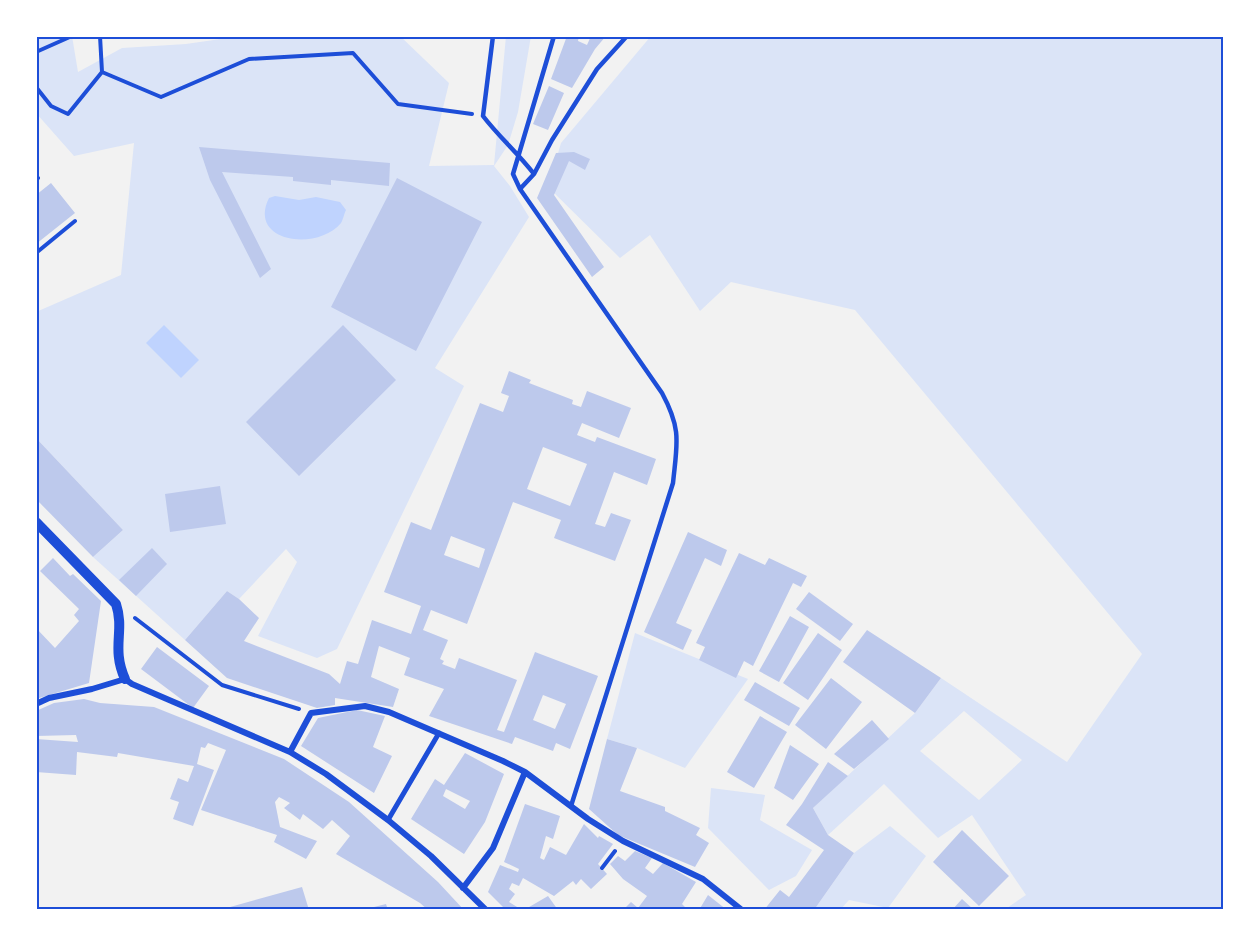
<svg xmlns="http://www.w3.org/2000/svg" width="1260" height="946" font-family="'Fira Sans Condensed',sans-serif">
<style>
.green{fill:#dbe4f7;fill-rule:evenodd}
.water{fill:#bfd3fe}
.building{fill:#bdc9ec;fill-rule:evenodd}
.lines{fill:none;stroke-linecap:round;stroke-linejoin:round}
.path{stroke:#1d4ed8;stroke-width:4}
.service{stroke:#1d4ed8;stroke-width:4.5}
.pedestrian{stroke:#1d4ed8;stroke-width:5}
.minor{stroke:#1d4ed8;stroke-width:6}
.tertiary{stroke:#1d4ed8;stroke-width:10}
.neatline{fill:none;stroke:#1d4ed8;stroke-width:2}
</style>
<rect width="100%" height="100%" fill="#f2f2f2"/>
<path class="green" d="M36 36H72L78 72 122 48 186 44 242 36H400L449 83 429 166 494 165 506 36H531L518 112 508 145 494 166 510 186 529 217 435 368 464 386 337 649 317 658 258 636 297 562 286 549 239 599 227 591 185 640 93 557 123 530 36 438V312L121 275 134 143 74 156 36 113Z
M651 36H1224V910H1004L1026 895 972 815 938 838 884 784 828 835 813 808 915 713 941 678 1067 762 1142 654 855 310 731 282 700 311 650 235 620 258 548 187 561 143ZM964 711 1022 760 979 800 920 751Z
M635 633 748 679 685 768 637 748 607 739Z
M711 788 765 795 760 820 812 850 796 876 769 890 708 828Z
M890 826 926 856 888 908 849 900 840 910H814L854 853Z"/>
<path class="water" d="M275 196 299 200 316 197 340 202 346 210C344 214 343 220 341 223 317 252 247 242 269 198Z
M164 325 199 360 181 378 146 343Z"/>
<path class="building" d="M567 36H579L578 41 587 45 591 36H606L595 49 572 88 551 79Z
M549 86 564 93 548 130 533 124Z
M199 147 390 163 389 186 331 180V185L293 181V177L222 172 271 269 260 278 210 180Z
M574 152 590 159 585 170 569 161 554 195 604 267 592 277 537 198 556 153Z
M397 178 482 222 416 351 331 307Z
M51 183 75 213 36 244V195Z
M343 325 396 380 299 476 246 422Z
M509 371 531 380 529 383 573 400 572 404 581 407 587 391 631 408 619 438 582 423 577 435 595 442 597 437 656 459 647 485 614 472 595 524 605 527 611 513 631 520 615 561 554 538 561 520 513 502 467 624 431 610 423 630 448 640 440 659 444 661 442 664 455 669 459 658 517 680 497 730 504 732 535 652 598 676 570 749 556 743 553 751 515 737 512 744 429 716 444 689 404 675 410 658 379 646 371 677 399 689 393 707 335 698V705L317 708 227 678 185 640 227 591 239 599 259 618 244 641 329 674 340 684 347 661 358 664 372 620 411 634 421 606 384 592 411 522 431 530 480 403 503 412 509 396 501 393ZM543 447 587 464 570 506 527 489ZM451 536 485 549 479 568 444 555ZM543 695 566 704 555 729 533 720Z
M36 438 123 530 93 557 36 499Z
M220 486 226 524 170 532 165 494Z
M688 532 727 550 721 566 705 558 676 623 692 630 683 650 644 632Z
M152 548 167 564 136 596 119 580Z
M739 553 765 565 769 558 807 576 801 587 793 583 753 666 744 661 736 678 699 660 705 647 696 643Z
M53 558 70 576 73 574 101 601 89 683 36 699V628L55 648 79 621 74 615 79 609 40 571Z
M809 592 853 624 840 641 796 609Z
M790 616 809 627 779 682 759 671Z
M867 630 941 678 915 713 843 662Z
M818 633 842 650 808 700 783 683Z
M157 647 209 686 193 708 141 669Z
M831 678 862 702 826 749 795 725Z
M755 682 800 708 789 726 744 700Z
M84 699 100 703 154 707 284 759 349 802 438 882 464 910H428L420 903 336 854 350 836 332 820 323 829 303 814 300 820 284 808 290 803 279 797 275 802 280 827 317 841 306 859 274 842 277 835 201 810 226 750 208 743 205 748 201 747 197 764 214 770 193 826 173 819 179 802 170 799 178 778 188 782 194 766 118 753 117 757 77 752 76 775 36 772V739L78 742 76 735 36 736V711L54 703Z
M357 710 385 716 373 747 392 756 374 793 301 746 318 718Z
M760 716 787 732 754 788 727 772Z
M872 720 889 739 854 769 834 754Z
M607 739 637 748 620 791 665 807V811L700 828 696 835 709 843 695 867 618 835 589 809Z
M790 745 819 764 793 800 774 788Z
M465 753 504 774 485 822 464 854 411 819 435 779 444 785ZM446 789 470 801 465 809 443 796Z
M828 762 848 776 813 808 828 835 854 853 814 910H764L780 890 789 897 824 850 786 825 802 804Z
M525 804 560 816 553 839 546 836 540 858 544 860 550 847 566 855 584 824 598 838 599 836 613 844 598 864 607 874 591 889 581 879 576 885 573 881 554 896 523 878 519 886 512 883 509 889 515 894 509 902 522 910H506L488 892 500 865 518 872 519 869 504 862Z
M962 830 1009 876 979 906 933 862Z
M635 851 652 858 645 868 653 874 663 863 696 882 682 904 688 910H623L631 902 638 908 647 896 623 879 610 864 618 856 625 861Z
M302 887 309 910H223V909Z
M708 895 727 910H699Z
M548 896 558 910H524Z
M962 899 974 910H952Z
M386 904 388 910H366V909Z"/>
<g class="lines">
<path class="path" d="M36 52 72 36
M102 72 161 97 249 59 353 53 398 104 472 114
M36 87 51 106 68 114 102 72 100 36
M36 180 38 178
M36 253 75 221
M135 618 222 685 299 709
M602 868 615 851"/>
<path class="service" d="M493 36 483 116C499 137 518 153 534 174
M554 36 513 174 520 189 662 393C682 430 677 443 673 483L571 806
M520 189 534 174 552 140 597 69 627 36"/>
<path class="pedestrian" d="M388 820 439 733"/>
<path class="minor" d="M36 704 49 698 92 689 125 679 132 684 290 752 326 774 388 820 431 856 486 910
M290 752 311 713 365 706 389 712 503 761 525 772 588 819 623 841 703 879 742 910
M463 888 493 848 525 772"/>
<path class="tertiary" d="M36 522 116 604C125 631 111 648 125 679"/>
</g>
<rect width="1260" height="946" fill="none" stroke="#ffffff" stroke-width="75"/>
<rect x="38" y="38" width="1184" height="870" class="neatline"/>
</svg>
